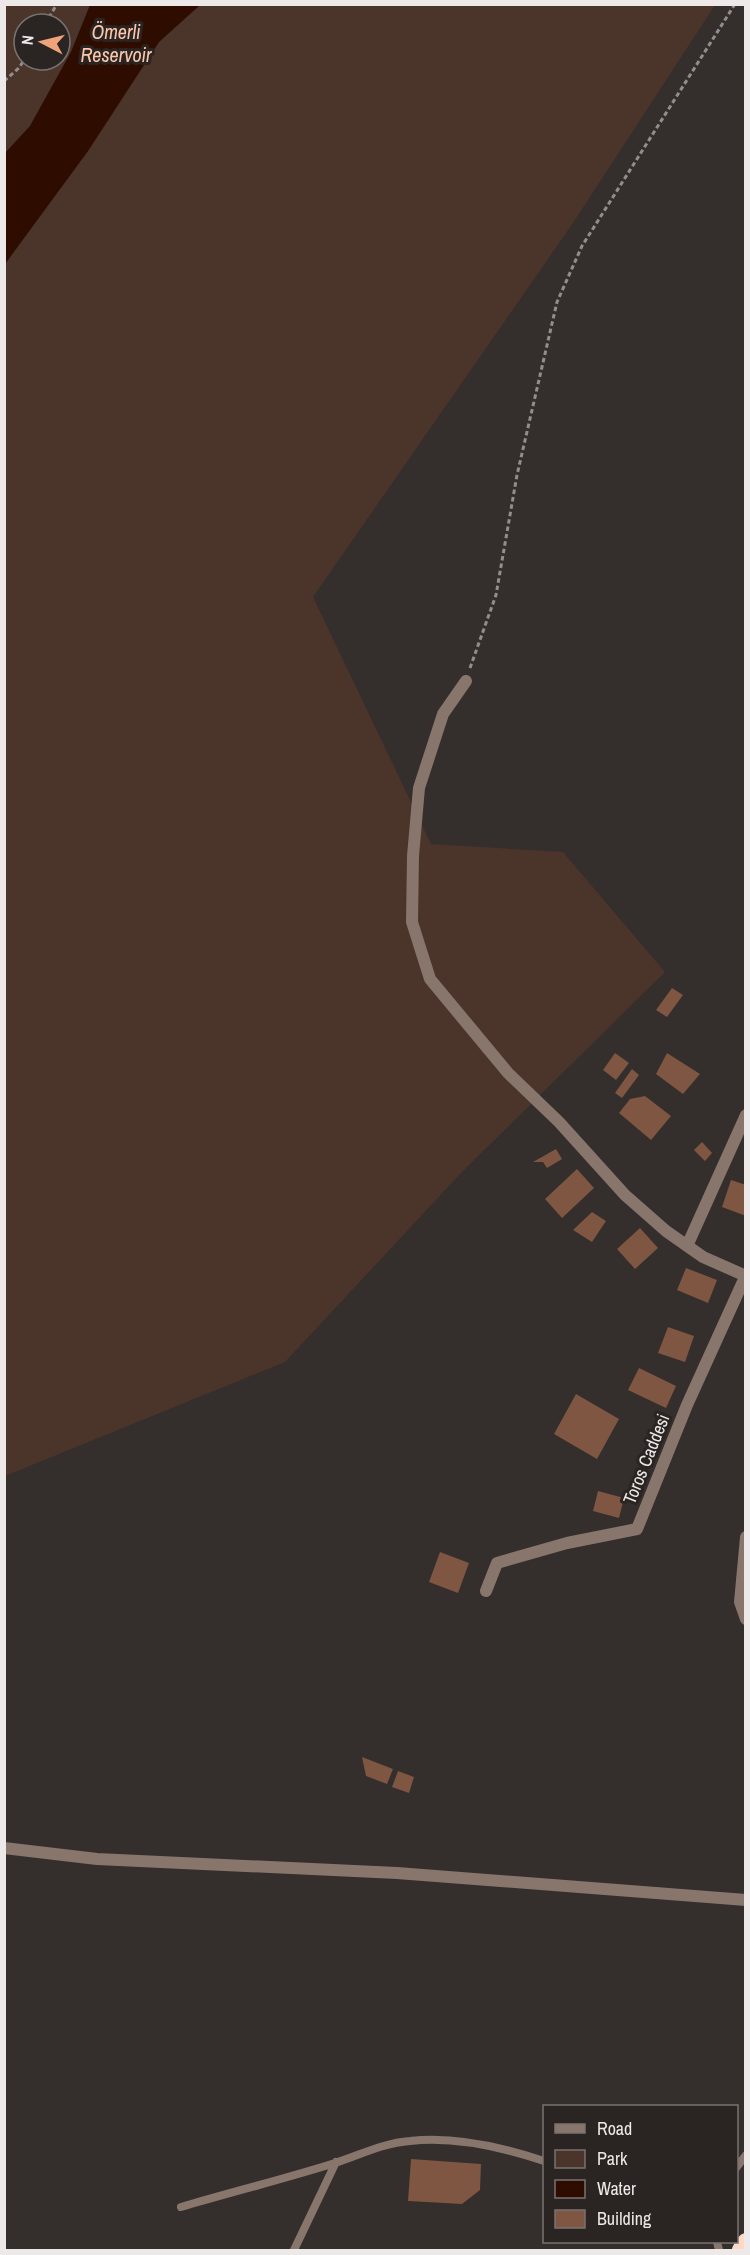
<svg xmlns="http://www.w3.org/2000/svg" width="750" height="2255" font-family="'Archivo Narrow',sans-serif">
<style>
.green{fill:#4b352a;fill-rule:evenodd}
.water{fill:#2e0d00}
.building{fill:#7e5642}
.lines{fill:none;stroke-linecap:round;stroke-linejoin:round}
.path{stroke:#938e8d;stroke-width:3;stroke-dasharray:4.5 3;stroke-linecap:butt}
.lane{stroke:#88756c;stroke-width:8}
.street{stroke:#88756c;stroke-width:12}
.highway{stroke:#fdd8c5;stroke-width:18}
.labels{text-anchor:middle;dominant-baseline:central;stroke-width:6;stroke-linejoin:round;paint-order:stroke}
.street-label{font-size:18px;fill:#ede9e8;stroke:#2a2522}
.water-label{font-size:20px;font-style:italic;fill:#fec7ac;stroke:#2a2522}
</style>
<rect width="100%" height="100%" fill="#342e2c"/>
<path class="green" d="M5 5H90L71 52 30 126 5 153ZM24 24H60V60H24Z
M200 5H715L573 223 313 597 431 844 563 852 665 972 461 1173 285 1362 5 1476V264L88 151 159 42Z"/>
<path class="water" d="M90 5H200L159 42 88 151 5 264V153L30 126 71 52Z"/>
<path class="building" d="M672 988 683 995 667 1017 656 1010Z
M615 1053 629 1063 616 1080 603 1070Z
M667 1053 700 1074 683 1094 656 1074Z
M632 1069 639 1075 622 1098 615 1093Z
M645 1096 671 1116 651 1140 619 1113 630 1099Z
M702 1142 712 1153 705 1161 694 1150Z
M556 1149 562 1159 547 1168 543 1162H533Z
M577 1169 594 1188 562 1218 545 1199Z
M731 1180 746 1185V1216L722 1207Z
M592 1212 606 1221 592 1242 573 1230Z
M640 1228 658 1248 635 1269 617 1249Z
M686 1268 717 1280 708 1303 677 1290Z
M668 1327 694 1336 685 1362 658 1353Z
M639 1368 676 1386 666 1408 628 1390Z
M576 1394 619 1419 597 1459 554 1434Z
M598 1491 624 1498 619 1518 593 1511Z
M440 1552 469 1563 458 1593 429 1582Z
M362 1757 393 1769 387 1784 366 1776Z
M398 1771 414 1777 409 1793 392 1787Z
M411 2159 481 2164 480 2190 462 2204 408 2201Z"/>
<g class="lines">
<path class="path" d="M45 24 57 4
M4 81 19 68 24 60
M470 668 496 595 517 475 557 302 582 246 735 4"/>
<path class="lane" d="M736 2168 746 2155
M181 2207C232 2192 284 2179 335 2163 360 2155 383 2143 410 2141 455 2136 502 2147 544 2161
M717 2242 719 2250
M294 2250 336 2162"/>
<path class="street" d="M466 681 443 714 419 788 413 856 412 922 430 979 508 1073 559 1122 625 1195 666 1231 703 1257 746 1276
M687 1246 746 1115
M746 1537 740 1602 746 1619
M486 1591 497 1563 567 1543 637 1529 687 1405 746 1275
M4 1848 97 1859 397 1873 746 1900"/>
<path class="highway" d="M741 2250 746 2242"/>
</g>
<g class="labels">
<g class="street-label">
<text transform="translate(646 1459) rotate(-68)">Toros Caddesi</text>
</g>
<g class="water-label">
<text x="116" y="31">Ömerli<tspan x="116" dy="23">Reservoir</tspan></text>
</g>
</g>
<rect width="750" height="2255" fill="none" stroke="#ede9e8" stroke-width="12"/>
<rect x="543" y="2105" width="195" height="138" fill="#2a2522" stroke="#787371" stroke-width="1.5"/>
<rect x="555" y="2124" width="30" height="9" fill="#88756c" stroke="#787371" stroke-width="1.5"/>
<text x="597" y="2135" font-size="18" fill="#ede9e8">Road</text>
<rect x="555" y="2150" width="30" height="18" fill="#4b352a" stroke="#787371" stroke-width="1.5"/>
<text x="597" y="2165" font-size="18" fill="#ede9e8">Park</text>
<rect x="555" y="2180" width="30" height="18" fill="#2e0d00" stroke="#787371" stroke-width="1.5"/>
<text x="597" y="2195" font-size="18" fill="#ede9e8">Water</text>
<rect x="555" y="2210" width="30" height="18" fill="#7e5642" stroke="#787371" stroke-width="1.5"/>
<text x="597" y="2225" font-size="18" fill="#ede9e8">Building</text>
<g transform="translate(42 42) rotate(277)"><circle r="28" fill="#2a2522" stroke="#787371" stroke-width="1.5"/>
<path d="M0-4.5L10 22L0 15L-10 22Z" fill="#f0a27a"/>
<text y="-9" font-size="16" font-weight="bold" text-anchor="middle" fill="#ede9e8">N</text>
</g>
</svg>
